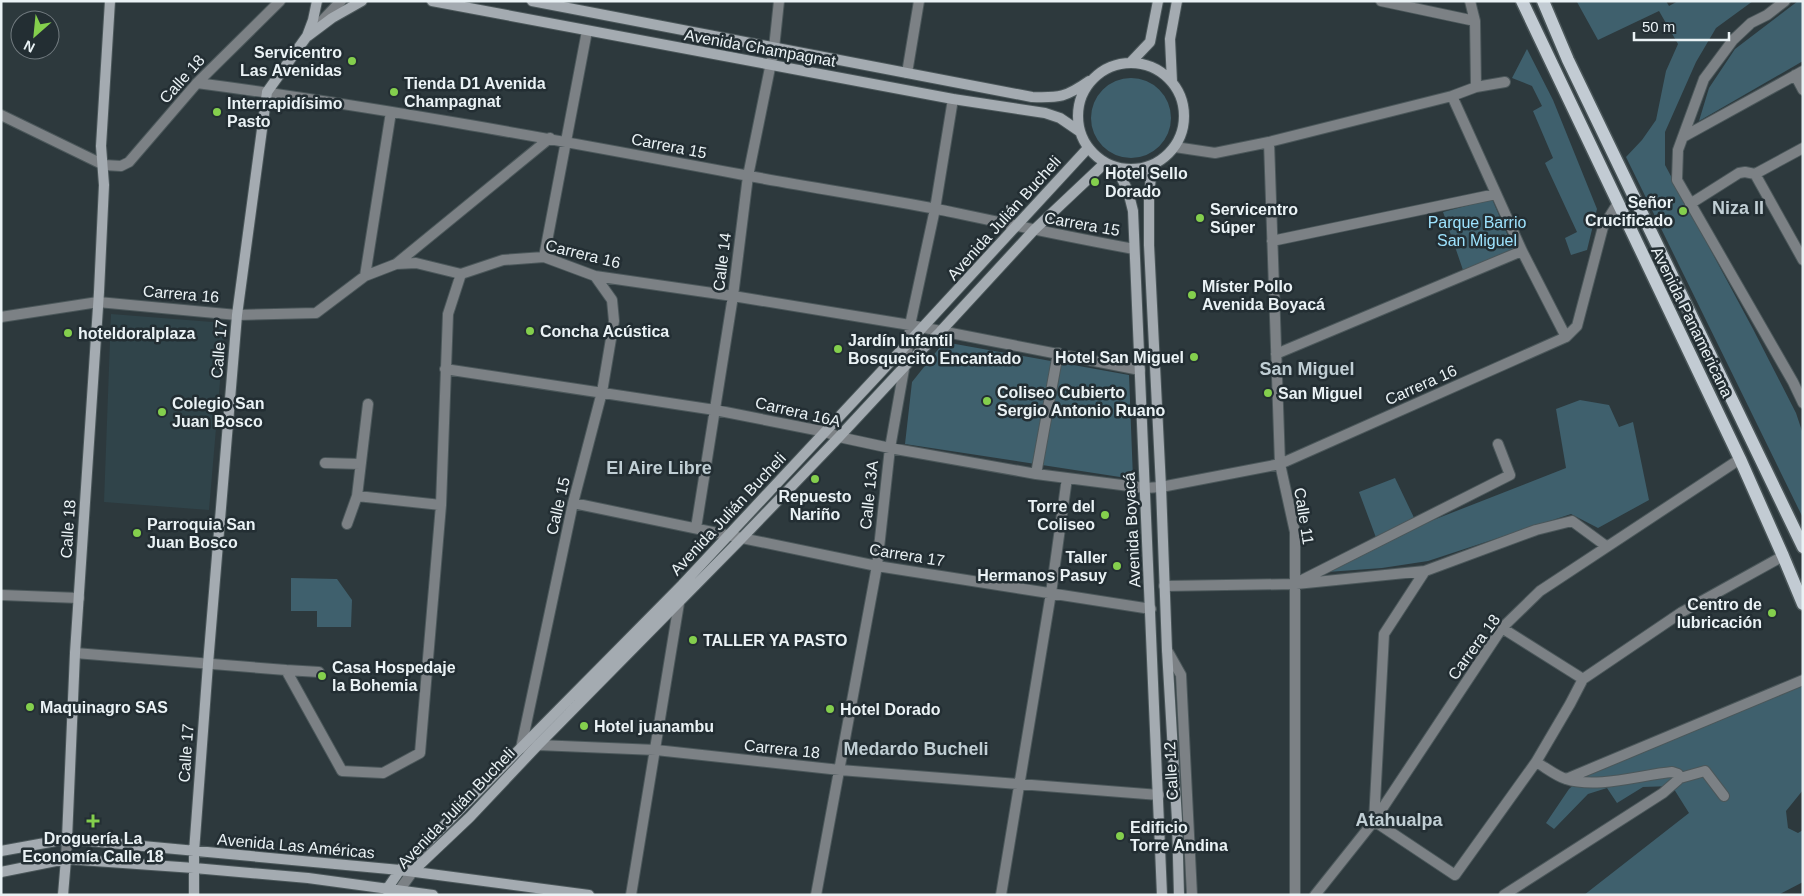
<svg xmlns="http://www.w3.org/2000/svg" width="1804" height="896" font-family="Helvetica,sans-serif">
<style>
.built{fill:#30444a}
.green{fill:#3f606d}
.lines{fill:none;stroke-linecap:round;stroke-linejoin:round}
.street-casing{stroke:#4b575a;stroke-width:12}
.secondary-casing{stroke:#4b575a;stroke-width:12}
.primary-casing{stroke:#4b575a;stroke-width:15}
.street{stroke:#7c8185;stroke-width:10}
.secondary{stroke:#a4abb1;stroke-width:10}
.primary{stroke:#c2cbd3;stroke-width:12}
.poi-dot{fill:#84cf4d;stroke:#232e33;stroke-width:2}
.labels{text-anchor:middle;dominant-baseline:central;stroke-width:5;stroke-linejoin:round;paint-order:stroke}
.street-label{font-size:16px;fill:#eaf2f5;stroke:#232e33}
.poi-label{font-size:16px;font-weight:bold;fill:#eaf2f5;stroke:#232e33;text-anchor:start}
.park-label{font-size:16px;fill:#9de2fd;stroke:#232e33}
.neighbourhood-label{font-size:18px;font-weight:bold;fill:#c0ced4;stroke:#232e33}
</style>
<rect width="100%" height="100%" fill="#2d393d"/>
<path class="built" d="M111 314 225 323 209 510 104 502Z"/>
<path class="green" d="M1579 1H1666L1669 6 1678 1H1753L1716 28 1696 62 1665 132V165L1753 329 1796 413 1803 434V518L1626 157 1642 140 1656 120 1666 71 1678 44 1659 11 1598 40 1577 2Z
M1798 1H1803V61L1699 121 1709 88 1735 49Z
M1527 49 1553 100 1597 209 1587 250 1571 255 1565 238 1577 232 1545 163 1553 158 1533 111 1542 106 1532 86 1512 78Z
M1091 118a40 40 0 1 1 80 0a40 40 0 1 1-80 0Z
M1492 199 1514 250 1463 270 1443 212Z
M944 342 1129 375 1133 479 905 444 912 382Z
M1580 400 1609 405 1619 427 1633 422 1649 500 1598 528 1571 514 1428 561 1382 568 1327 572 1378 543 1359 492 1395 478 1418 526 1566 468 1556 409Z
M291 578 337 579 352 600 351 627H317V611H291Z
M1803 683V790L1786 811 1788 828 1798 833 1803 830V882L1778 895H1584L1689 813 1672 786 1643 787 1617 803 1607 788 1588 794 1554 829 1546 823 1569 789 1587 773Z"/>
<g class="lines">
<defs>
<path id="street" d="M1381 1 1475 21
M1470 1 1475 21 1476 87
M1785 1 1767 15 1751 23 1733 40 1704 79 1678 150 1677 180 1793 382 1803 403
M320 23 341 1
M907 73 919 1
M1795 75 1803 90
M197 83C380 107 562 141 744 175 808 187 873 197 937 209 1003 223 1068 237 1134 249
M1452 96 1522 251 1566 337
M1 115 104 165 121 166 129 162 197 83 280 1
M1683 137 1803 71
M1269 142 1280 464 1295 532V895
M1175 147 1215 153 1269 142 1452 96 1476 87 1505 82
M1755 174 1803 260
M1755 174 1803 148
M1690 204 1739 173 1745 172 1755 174
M1272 241 1496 194
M544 257 587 31
M396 264 550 138
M365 276 391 112
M595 276 612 300 614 321 602 392 573 503 521 748 538 745 656 750 840 770 1159 795
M1 317 98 302 237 315 316 313 365 276 396 264 416 263 461 274 503 260 544 257 595 276 733 296 910 325 1140 370
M1276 354 1522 251
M445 369 715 410 826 432 839 437 890 448 1036 474 1145 488 1161 487 1280 464 1566 337 1577 326 1603 227 1618 203
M325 463 360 464
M1036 474 1058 353
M357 496 441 505
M573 503 877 566 1151 609
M347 524 357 496 368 404
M696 528 733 296 748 176 774 48 779 1
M1425 571 1384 634 1374 821 1455 875 1536 762 1570 704 1583 679 1682 612 1783 556
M1302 580 1510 475 1498 444
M1164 586 1296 584 1425 571 1536 530 1572 521 1606 546
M1 595 79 598
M1502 628 1583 679
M1167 650 1181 675 1192 895
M75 653 286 670 342 771 383 773 420 753 441 505 448 314 461 274
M286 670 319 672
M1680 778 1705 771 1724 796
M1566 779 1803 680
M66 859 67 839
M396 895 413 871
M631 895 680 597
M816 895 877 566 890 448 909 341 910 325 935 209 953 99
M1001 895 1051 593 1067 478
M1315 895 1374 821 1502 628 1540 591 1740 459
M1504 895 1663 793 1680 778 1678 774 1672 772C1640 775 1597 789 1566 779 1556 776 1545 767 1536 762"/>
<path id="secondary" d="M432 1 953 99 1045 113 1060 118 1079 131
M532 1 1032 97C1060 98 1066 97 1089 81
M308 36 332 18 362 1
M1131 62 1150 42 1158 1
M1078 116a53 53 0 1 1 106 0a53 53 0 1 1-106 0Z
M1172 82 1170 39 1177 1
M1152 165 1149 197V245L1161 487 1167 650 1177 820 1179 895
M1116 167 1128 191 1133 211 1162 895
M67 839 75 653 99 292 104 185 101 146 110 1
M1 851 67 839 400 870 589 895
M413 871 470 817 538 745 741 539 839 437 905 366 940 332 1034 230 1105 163
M1 872 66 859 194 868 308 878 433 895
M63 895 66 859
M194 895V852L208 664 237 315 267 92 307 36 313 20 317 1
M389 895 387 889 400 870 682 585 922 328 1088 148"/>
<path id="primary" d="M1522 1 1740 459 1783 556 1803 604
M1543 1 1568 60 1803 547"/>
</defs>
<use href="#street" class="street-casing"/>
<use href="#secondary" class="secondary-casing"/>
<use href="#primary" class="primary-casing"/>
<use href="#street" class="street"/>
<use href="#secondary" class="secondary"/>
<use href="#primary" class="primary"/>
</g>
<g class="poi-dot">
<circle cx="352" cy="61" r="5"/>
<circle cx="394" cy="92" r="5"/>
<circle cx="217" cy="112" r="5"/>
<circle cx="1095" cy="182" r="5"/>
<circle cx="1683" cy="211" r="5"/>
<circle cx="1200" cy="218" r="5"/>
<circle cx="1192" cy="295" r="5"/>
<circle cx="530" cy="331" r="5"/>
<circle cx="68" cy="333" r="5"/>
<circle cx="838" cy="349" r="5"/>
<circle cx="1194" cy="357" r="5"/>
<circle cx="1268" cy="393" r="5"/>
<circle cx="987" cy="401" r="5"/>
<circle cx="162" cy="412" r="5"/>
<circle cx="815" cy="479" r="5"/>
<circle cx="1105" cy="515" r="5"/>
<circle cx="137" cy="533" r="5"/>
<circle cx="1117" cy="566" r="5"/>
<circle cx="1772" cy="613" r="5"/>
<circle cx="693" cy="640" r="5"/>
<circle cx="322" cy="676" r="5"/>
<circle cx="30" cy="707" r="5"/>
<circle cx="830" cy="709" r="5"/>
<circle cx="584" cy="726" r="5"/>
<path d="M90.5 813.5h5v5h5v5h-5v5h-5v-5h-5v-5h5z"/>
<circle cx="1120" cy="836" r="5"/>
</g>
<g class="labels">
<g class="street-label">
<text transform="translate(760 48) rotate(10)">Avenida Champagnat</text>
<text transform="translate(182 79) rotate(-48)">Calle 18</text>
<text transform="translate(669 146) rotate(11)">Carrera 15</text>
<text transform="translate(1004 218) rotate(-48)">Avenida Julián Bucheli</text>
<text transform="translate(1082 224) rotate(10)">Carrera 15</text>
<text transform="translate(583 254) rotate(14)">Carrera 16</text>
<text transform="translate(722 262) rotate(-83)">Calle 14</text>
<text transform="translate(181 294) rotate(5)">Carrera 16</text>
<text transform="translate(1692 322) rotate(64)">Avenida Panamericana</text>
<text transform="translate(219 349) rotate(-85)">Calle 17</text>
<text transform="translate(1421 385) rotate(-24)">Carrera 16</text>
<text transform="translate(798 412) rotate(13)">Carrera 16A</text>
<text transform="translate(869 495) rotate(-84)">Calle 13A</text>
<text transform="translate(558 506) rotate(-77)">Calle 15</text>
<text transform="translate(728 514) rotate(-47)">Avenida Julián Bucheli</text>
<text transform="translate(1304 516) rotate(81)">Calle 11</text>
<text transform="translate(68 529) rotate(-86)">Calle 18</text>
<text transform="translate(1132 530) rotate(-93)">Avenida Boyacá</text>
<text transform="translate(907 555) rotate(9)">Carrera 17</text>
<text transform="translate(1474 647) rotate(-54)">Carrera 18</text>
<text transform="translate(782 749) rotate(6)">Carrera 18</text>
<text transform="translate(186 753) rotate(-86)">Calle 17</text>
<text transform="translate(1171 771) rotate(-93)">Calle 12</text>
<text transform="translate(456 808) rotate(-46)">Avenida Julián Bucheli</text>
<text transform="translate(296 846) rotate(5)">Avenida Las Américas</text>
</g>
<g class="poi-label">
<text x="342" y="52" text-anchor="end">Servicentro<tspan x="342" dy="18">Las Avenidas</tspan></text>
<text x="404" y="83">Tienda D1 Avenida<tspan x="404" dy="18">Champagnat</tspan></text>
<text x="227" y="103">Interrapidísimo<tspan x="227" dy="18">Pasto</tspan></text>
<text x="1105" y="173">Hotel Sello<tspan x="1105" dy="18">Dorado</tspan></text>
<text x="1673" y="202" text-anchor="end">Señor<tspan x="1673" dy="18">Crucificado</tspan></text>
<text x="1210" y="209">Servicentro<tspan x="1210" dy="18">Súper</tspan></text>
<text x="1202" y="286">Míster Pollo<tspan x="1202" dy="18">Avenida Boyacá</tspan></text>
<text x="540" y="331">Concha Acústica</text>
<text x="78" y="333">hoteldoralplaza</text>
<text x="848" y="340">Jardín Infantil<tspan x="848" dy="18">Bosquecito Encantado</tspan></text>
<text x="1184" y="357" text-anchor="end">Hotel San Miguel</text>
<text x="997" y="392">Coliseo Cubierto<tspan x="997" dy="18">Sergio Antonio Ruano</tspan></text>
<text x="1278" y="393">San Miguel</text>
<text x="172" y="403">Colegio San<tspan x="172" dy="18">Juan Bosco</tspan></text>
<text x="815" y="496" text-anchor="middle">Repuesto<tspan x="815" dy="18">Nariño</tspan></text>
<text x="1095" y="506" text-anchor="end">Torre del<tspan x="1095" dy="18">Coliseo</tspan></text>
<text x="147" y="524">Parroquia San<tspan x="147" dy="18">Juan Bosco</tspan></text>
<text x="1107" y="557" text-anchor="end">Taller<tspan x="1107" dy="18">Hermanos Pasuy</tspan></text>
<text x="1762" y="604" text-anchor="end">Centro de<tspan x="1762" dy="18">lubricación</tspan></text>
<text x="703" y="640">TALLER YA PASTO</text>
<text x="332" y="667">Casa Hospedaje<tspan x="332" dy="18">la Bohemia</tspan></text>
<text x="40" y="707">Maquinagro SAS</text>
<text x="840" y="709">Hotel Dorado</text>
<text x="594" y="726">Hotel juanambu</text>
<text x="1130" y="827">Edificio<tspan x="1130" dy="18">Torre Andina</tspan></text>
<text x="93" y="838" text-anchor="middle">Droguería La<tspan x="93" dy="18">Economía Calle 18</tspan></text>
</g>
<g class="park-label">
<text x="1477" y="222">Parque Barrio<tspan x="1477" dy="18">San Miguel</tspan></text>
</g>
<g class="neighbourhood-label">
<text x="1738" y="208">Niza II</text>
<text x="1307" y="369">San Miguel</text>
<text x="659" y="468">El Aire Libre</text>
<text x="916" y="749">Medardo Bucheli</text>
<text x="1399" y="820">Atahualpa</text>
</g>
</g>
<rect width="1804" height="896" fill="none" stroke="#eaf2f5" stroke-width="5"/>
<g transform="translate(35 35) rotate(207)"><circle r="24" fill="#232e33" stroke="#737c81"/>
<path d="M0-4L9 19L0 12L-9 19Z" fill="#84cf4d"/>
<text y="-8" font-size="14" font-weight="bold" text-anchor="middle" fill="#eaf2f5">N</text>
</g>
<path d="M1634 32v8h95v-8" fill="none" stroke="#eaf2f5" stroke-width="2.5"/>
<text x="1642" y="32" font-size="15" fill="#eaf2f5" stroke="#232e33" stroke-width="4" paint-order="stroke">50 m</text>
</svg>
